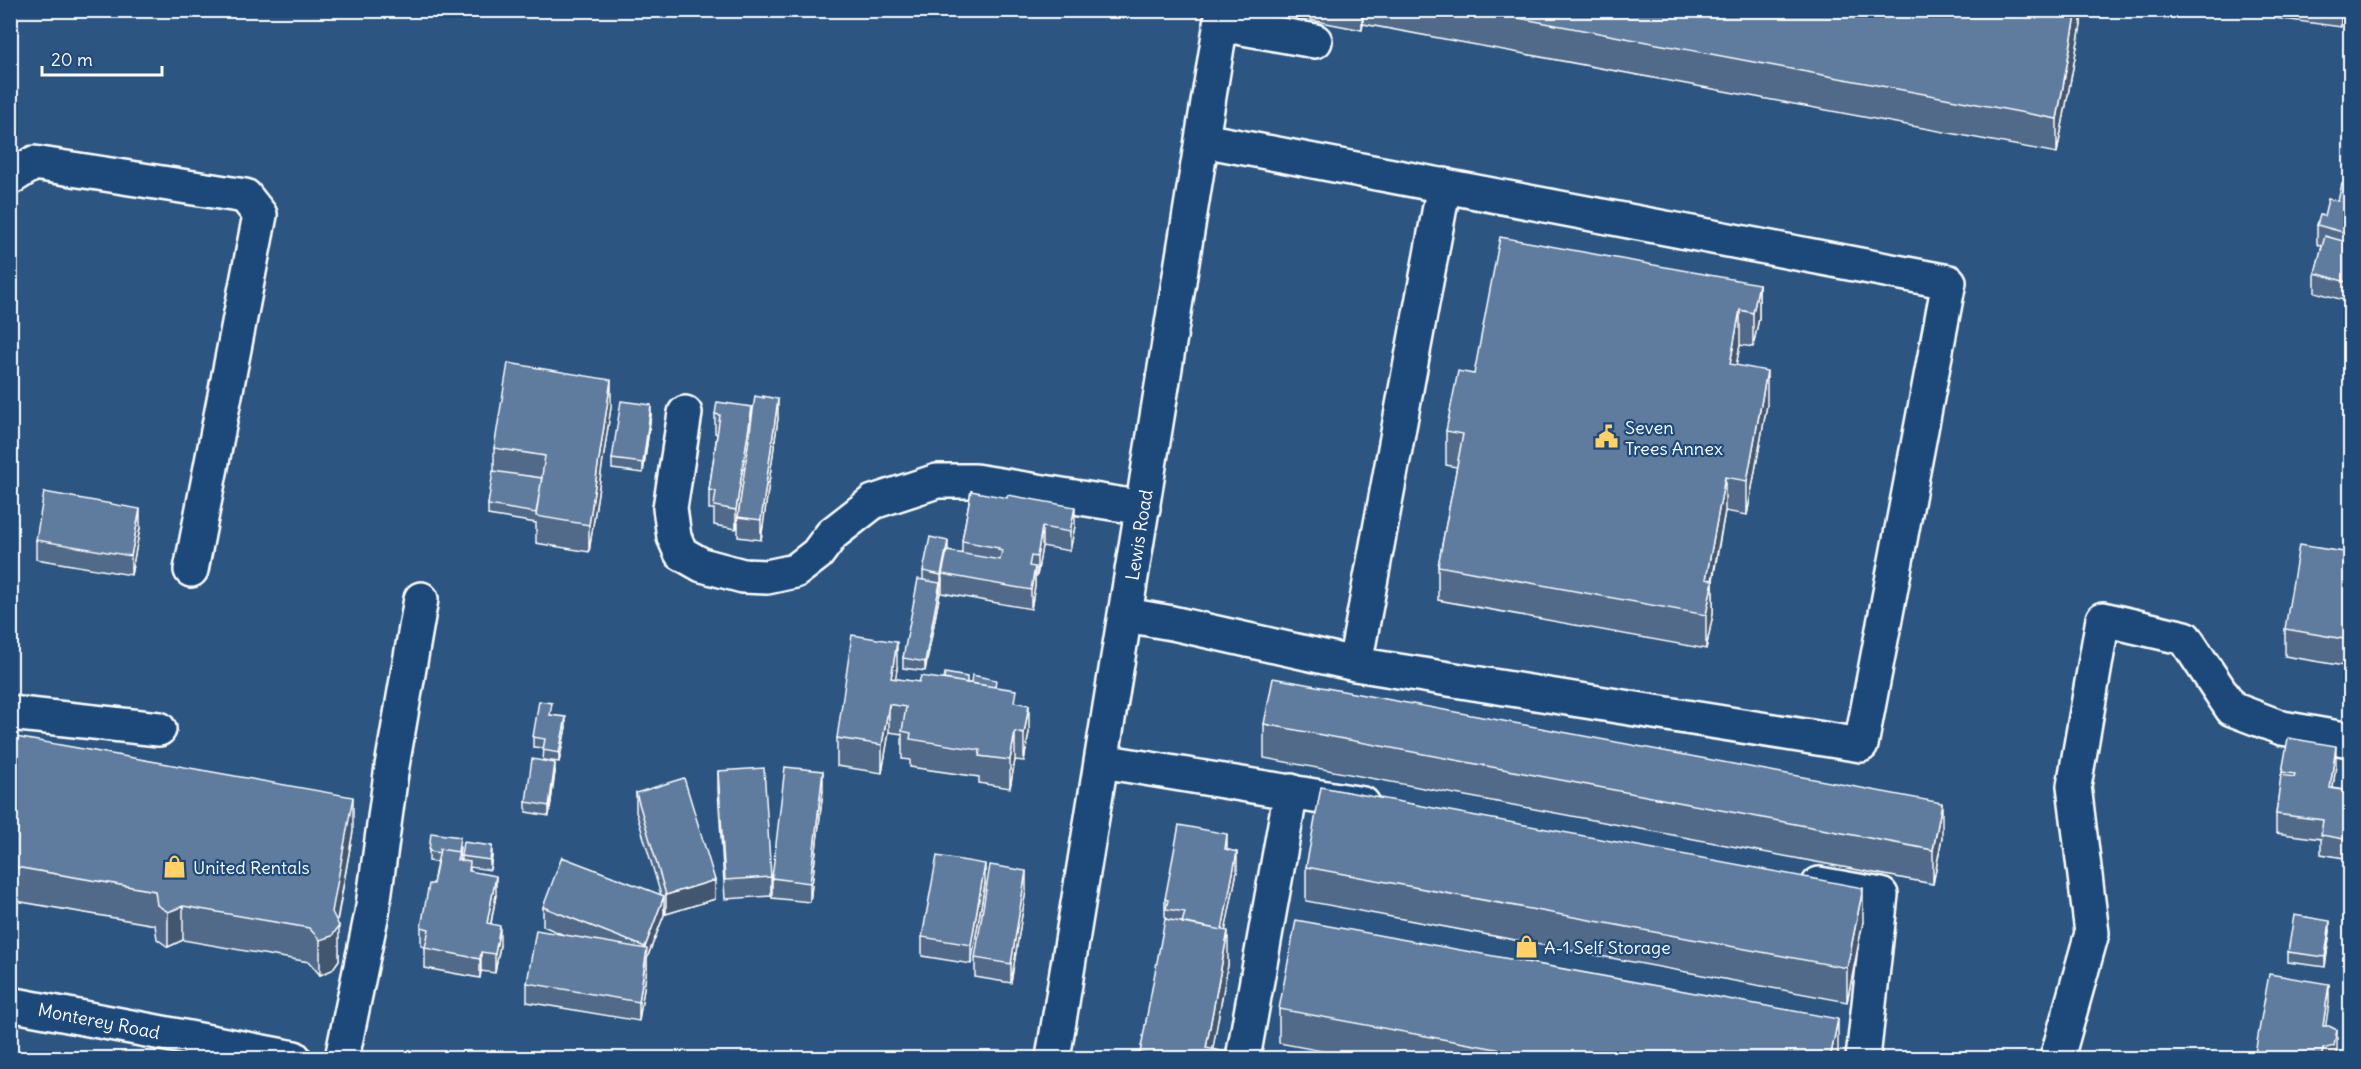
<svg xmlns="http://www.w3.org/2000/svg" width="2361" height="1069" font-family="Delius,sans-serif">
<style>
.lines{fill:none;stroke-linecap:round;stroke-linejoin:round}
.minor-casing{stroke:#fff;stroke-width:38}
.major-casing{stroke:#fff;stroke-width:38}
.minor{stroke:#1f4a7a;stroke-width:33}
.major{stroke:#1f4a7a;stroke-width:33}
.wall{fill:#516b89;stroke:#fff;stroke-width:1.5}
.shaded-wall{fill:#42576f;stroke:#fff;stroke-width:1.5}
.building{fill:#5e7c9f;stroke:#fff;stroke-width:1.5}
.labels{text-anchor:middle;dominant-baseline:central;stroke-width:4.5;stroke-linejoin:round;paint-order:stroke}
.poi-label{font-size:18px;fill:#fff;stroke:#1f4a7a;text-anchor:start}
.street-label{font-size:18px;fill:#fff;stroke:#1f4a7a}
</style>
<rect width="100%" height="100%" fill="#2c5582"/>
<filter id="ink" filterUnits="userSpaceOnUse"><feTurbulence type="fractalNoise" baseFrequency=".0167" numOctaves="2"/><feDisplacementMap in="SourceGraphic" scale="12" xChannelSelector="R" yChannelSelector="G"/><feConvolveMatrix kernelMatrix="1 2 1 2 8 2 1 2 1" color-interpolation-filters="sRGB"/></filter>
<g filter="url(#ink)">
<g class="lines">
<defs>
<path id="minor" d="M1220 24 1315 41
M10 178 34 163 245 196 260 215 191 570
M685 413 670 508 674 537 681 553 702 565 743 576 767 577 795 571 817 554 832 534 873 502 937 481H975L1143 508
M1126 615 1172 623 1355 664 1861 745 1949 282 1203 140
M1355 664 1444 185
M10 713 159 729
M1102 761 1363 804
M1819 884 1881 895 1863 1058
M342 1058 372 913 392 766 421 599
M1053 1058 1223 10
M1243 1058 1291 791
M2057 1058 2092 933 2074 786 2103 619 2185 638 2232 709 2282 728 2350 740"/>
<path id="major" d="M10 1004 294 1058"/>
</defs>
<use href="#minor" class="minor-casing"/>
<use href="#major" class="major-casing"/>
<use href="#minor" class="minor"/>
<use href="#major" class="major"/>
</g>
<path class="wall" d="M1311 10H2081V25L2057 153 1363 24 1362 30 1311 20Z
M2275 10H2344L2341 27 2275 18Z
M2350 186V302L2315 292V273L2322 246 2317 244V225Z
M1759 284V318L1753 347 1740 345 1736 365 1767 405 1747 515 1725 511 1713 580V614L1706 649 1438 600V566L1457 467 1446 465V431L1474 374Z
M611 407 589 552 536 543V523L488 515V505L494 471V448Z
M715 414 752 420 778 418 761 540 738 537V522L736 529 714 525V509H709V490L717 434 715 433Z
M651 415 643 473 612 469V459Z
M971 491 1075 526 1070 551 1042 546 1037 576H1035V586L1031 609 942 593V578L941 585 940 584V593L925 671 903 668V658L923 580V571L948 551 962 554V541Z
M140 528 131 575 36 559V540Z
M2350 553V667L2285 656V629Z
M897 669 895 679 919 682 967 683 996 687 1016 703 1029 732 1024 761 1015 760 1010 788 979 783V777L910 767V760L902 759V734L889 732 882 773 837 766V738Z
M552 715 566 727 559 762 543 760 544 748 533 747V737Z
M1264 724 1942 837 1933 884 1264 758Z
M10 736 353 831 337 922 339 960 332 970 320 975 309 962 183 940 168 947 157 939 155 925 10 900Z
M2336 765 2333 788 2350 791V859L2321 854V839L2276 833V814L2282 772Z
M718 771 771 877V896L725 899 718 790Z
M555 772 549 816 526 812V802Z
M823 790 810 902 772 898V878Z
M636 793 715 899 666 914 664 907V915L647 958V968L639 1021 527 1002V983L564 935 543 926V907L661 895 636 812Z
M460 847 459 860 461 861V856H492L490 870 470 867V871L496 895 491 924 500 945 495 973 481 971 480 978 425 968V947L421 946V927L433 884 437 862 429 861V851Z
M1227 850 1237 871 1225 930 1228 965 1212 1050 1261 1059H1140V1053L1166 920V918H1165V899Z
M1306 867 1863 922 1847 1002 1306 901Z
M985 883 971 964 922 956V937Z
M1026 890 1011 983 975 977V958Z
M2330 931 2325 967 2288 962V952Z
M1279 1009 1838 1053 1837 1059H1364L1279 1043Z"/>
<path class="shaded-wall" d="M1362 10H1363V24L1362 30Z
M2077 10H2081V25L2057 153V119Z
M2341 10H2344L2341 27Z
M1759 284V318L1753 347V313Z
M1740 310V345L1730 398V364Z
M1767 371V405L1747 515V481Z
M611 380V407L589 552V525Z
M778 399V418L761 540V520Z
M651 405V415L643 473V463Z
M752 407V426L736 529V510Z
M1725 477V511L1706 613V579Z
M1075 507V526L1070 551V532Z
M140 509V528L131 575V556Z
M1042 527V546L1037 576V557Z
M948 541V551L942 574 941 585V575Z
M1035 567V586L1031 609V590Z
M1713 580V614L1706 649V615Z
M940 583V593L925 671V662Z
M897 642V669L891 706V678Z
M889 704V732L882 773V745Z
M1029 705V732L1024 761V734Z
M566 717V727L559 762V753Z
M1015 732V760L1010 788V760Z
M2336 746V765L2330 807V788Z
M555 763V772L549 816V806Z
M823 771V790L810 902V883Z
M353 797V831L335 931 339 926V960L332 970 320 975V940Z
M1942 803V837L1933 884V850Z
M1227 834V853L1225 849Z
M492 846V856L490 870V860Z
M1237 852V871L1219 963V944Z
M985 864V883L971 964V945Z
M1026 871V890L1011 983V964Z
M496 876V895L487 943V923Z
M715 880V899L666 914V895Z
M1863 888V922L1847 1002V968Z
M664 896V915L647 958V968L639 1021V1002L645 966V947Z
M183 906V940L168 947V912Z
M2330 921V931L2325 967V957Z
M500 926V945L495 973V954Z
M1228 931V965L1211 1059 1206 1048Z
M481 952V971L480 978V959Z
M2329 984V1003L2323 1045V1026Z
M1838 1019V1053L1837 1059H1830Z
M2337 1030V1049L2335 1059H2321L2323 1049Z"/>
<path class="building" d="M1476 10H2077L2057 119Z
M2342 184 2350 186V234L2317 225 2320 215 2324 216 2328 199 2338 201Z
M2325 236 2350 243V283L2315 273Z
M1500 237 1759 284 1753 313 1740 310 1730 364 1767 371 1747 481 1725 477 1706 579 1713 580 1706 615 1438 566 1463 434 1446 431 1458 371 1474 374Z
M508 363 611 380 589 525 536 516 545 456 494 448Z
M755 396 764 398 763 396 778 399 761 520 738 517Z
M621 401 651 405 643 463 612 459Z
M717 402 752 407 736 510 714 506 716 491 709 490 720 415 715 414Z
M493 471 542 478 536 513 488 505Z
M971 491 1007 498 1008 495 1075 507 1070 532 1042 527 1037 557 1031 556 1029 566 1035 567 1031 590 942 574 947 551 1000 560 1002 551 998 550 999 548 962 541Z
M44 492 140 509 131 556 36 540Z
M930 537 948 541 941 575 923 571Z
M2299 545 2350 553V640L2285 629Z
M918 579 940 583 925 662 903 658Z
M852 635 897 642 891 678 919 682 921 676 1016 690 1014 702 1029 705 1024 734 1015 732 1010 760 979 756 980 750 910 739 911 733 902 731 906 707 889 704 882 745 837 738Z
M945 673 967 677V683L944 679Z
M972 675 996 680 995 687 971 683Z
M1273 678 1942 803 1933 850 1264 724Z
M539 701 552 703 550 715 566 717 559 753 543 750 545 739 533 737Z
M10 736 353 797 332 912 339 926 332 936 320 940 309 928 183 906 168 912 157 905 155 891 10 866Z
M2288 738 2336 746 2330 788 2350 791V840L2321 835 2323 820 2276 814 2281 775 2294 777 2295 774 2282 772Z
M532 759 555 763 549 806 526 802Z
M785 767 823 771 810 883 772 878Z
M764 768 771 877 725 880 718 771Z
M684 778 715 880 666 895 636 793Z
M1321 787 1863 888 1847 968 1306 867Z
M1179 825 1227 834 1225 849 1237 852 1222 930 1182 923 1185 912 1166 909 1168 900 1165 899Z
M431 833 460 837 458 852 440 849 439 853 429 851Z
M463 842 492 846 490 860 461 856Z
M440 849 459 852 457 860 470 862 469 871 496 876 487 923 500 926 495 954 481 952 480 959 425 948 429 929 421 927 429 884H433Z
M937 856 985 864 971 945 922 937Z
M562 857 664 896 645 947 543 907Z
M990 865 1026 871 1011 964 975 958Z
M2294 915 2330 921 2325 957 2288 952Z
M1165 919 1228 931 1206 1048 1261 1059H1158V1057L1140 1053Z
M1296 920 1838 1019 1830 1059H1551L1279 1009Z
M536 930 647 949 639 1002 527 983Z
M2269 974 2329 984 2323 1026H2329L2337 1030 2334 1046 2323 1049 2321 1059H2254Z"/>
</g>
<defs>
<symbol id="civic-bare" viewBox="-9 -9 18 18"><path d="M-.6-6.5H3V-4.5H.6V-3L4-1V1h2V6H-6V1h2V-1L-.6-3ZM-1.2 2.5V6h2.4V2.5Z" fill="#ffd166" stroke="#1f4a7a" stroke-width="2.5" paint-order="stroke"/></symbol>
<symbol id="shop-bare" viewBox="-9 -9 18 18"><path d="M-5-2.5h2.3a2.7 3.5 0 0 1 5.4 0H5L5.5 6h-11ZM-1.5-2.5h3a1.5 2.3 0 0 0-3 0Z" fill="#ffd166" stroke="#1f4a7a" stroke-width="2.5" paint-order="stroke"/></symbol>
</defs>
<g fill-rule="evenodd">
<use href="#civic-bare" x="1590" y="420" width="33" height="33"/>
<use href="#shop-bare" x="158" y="850" width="33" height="33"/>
<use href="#shop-bare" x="1510" y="930" width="33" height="33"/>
</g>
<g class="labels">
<g class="poi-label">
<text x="1625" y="427">Seven<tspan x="1625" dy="21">Trees Annex</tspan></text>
<text x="193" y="867">United Rentals</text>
<text x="1544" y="947">A-1 Self Storage</text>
</g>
<g class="street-label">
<text transform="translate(1139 535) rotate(-81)">Lewis Road</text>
<text transform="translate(99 1021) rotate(11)">Monterey Road</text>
</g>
</g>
<rect width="2361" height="1069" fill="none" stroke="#1f4a7a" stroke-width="36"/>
<rect x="18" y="18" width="2325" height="1033" fill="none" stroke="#fff" stroke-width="2" filter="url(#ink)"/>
<path d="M42 66v9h120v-9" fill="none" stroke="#ffffff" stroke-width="3"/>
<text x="51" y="66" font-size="18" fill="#ffffff" stroke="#1f4a7a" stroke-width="4.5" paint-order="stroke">20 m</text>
</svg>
